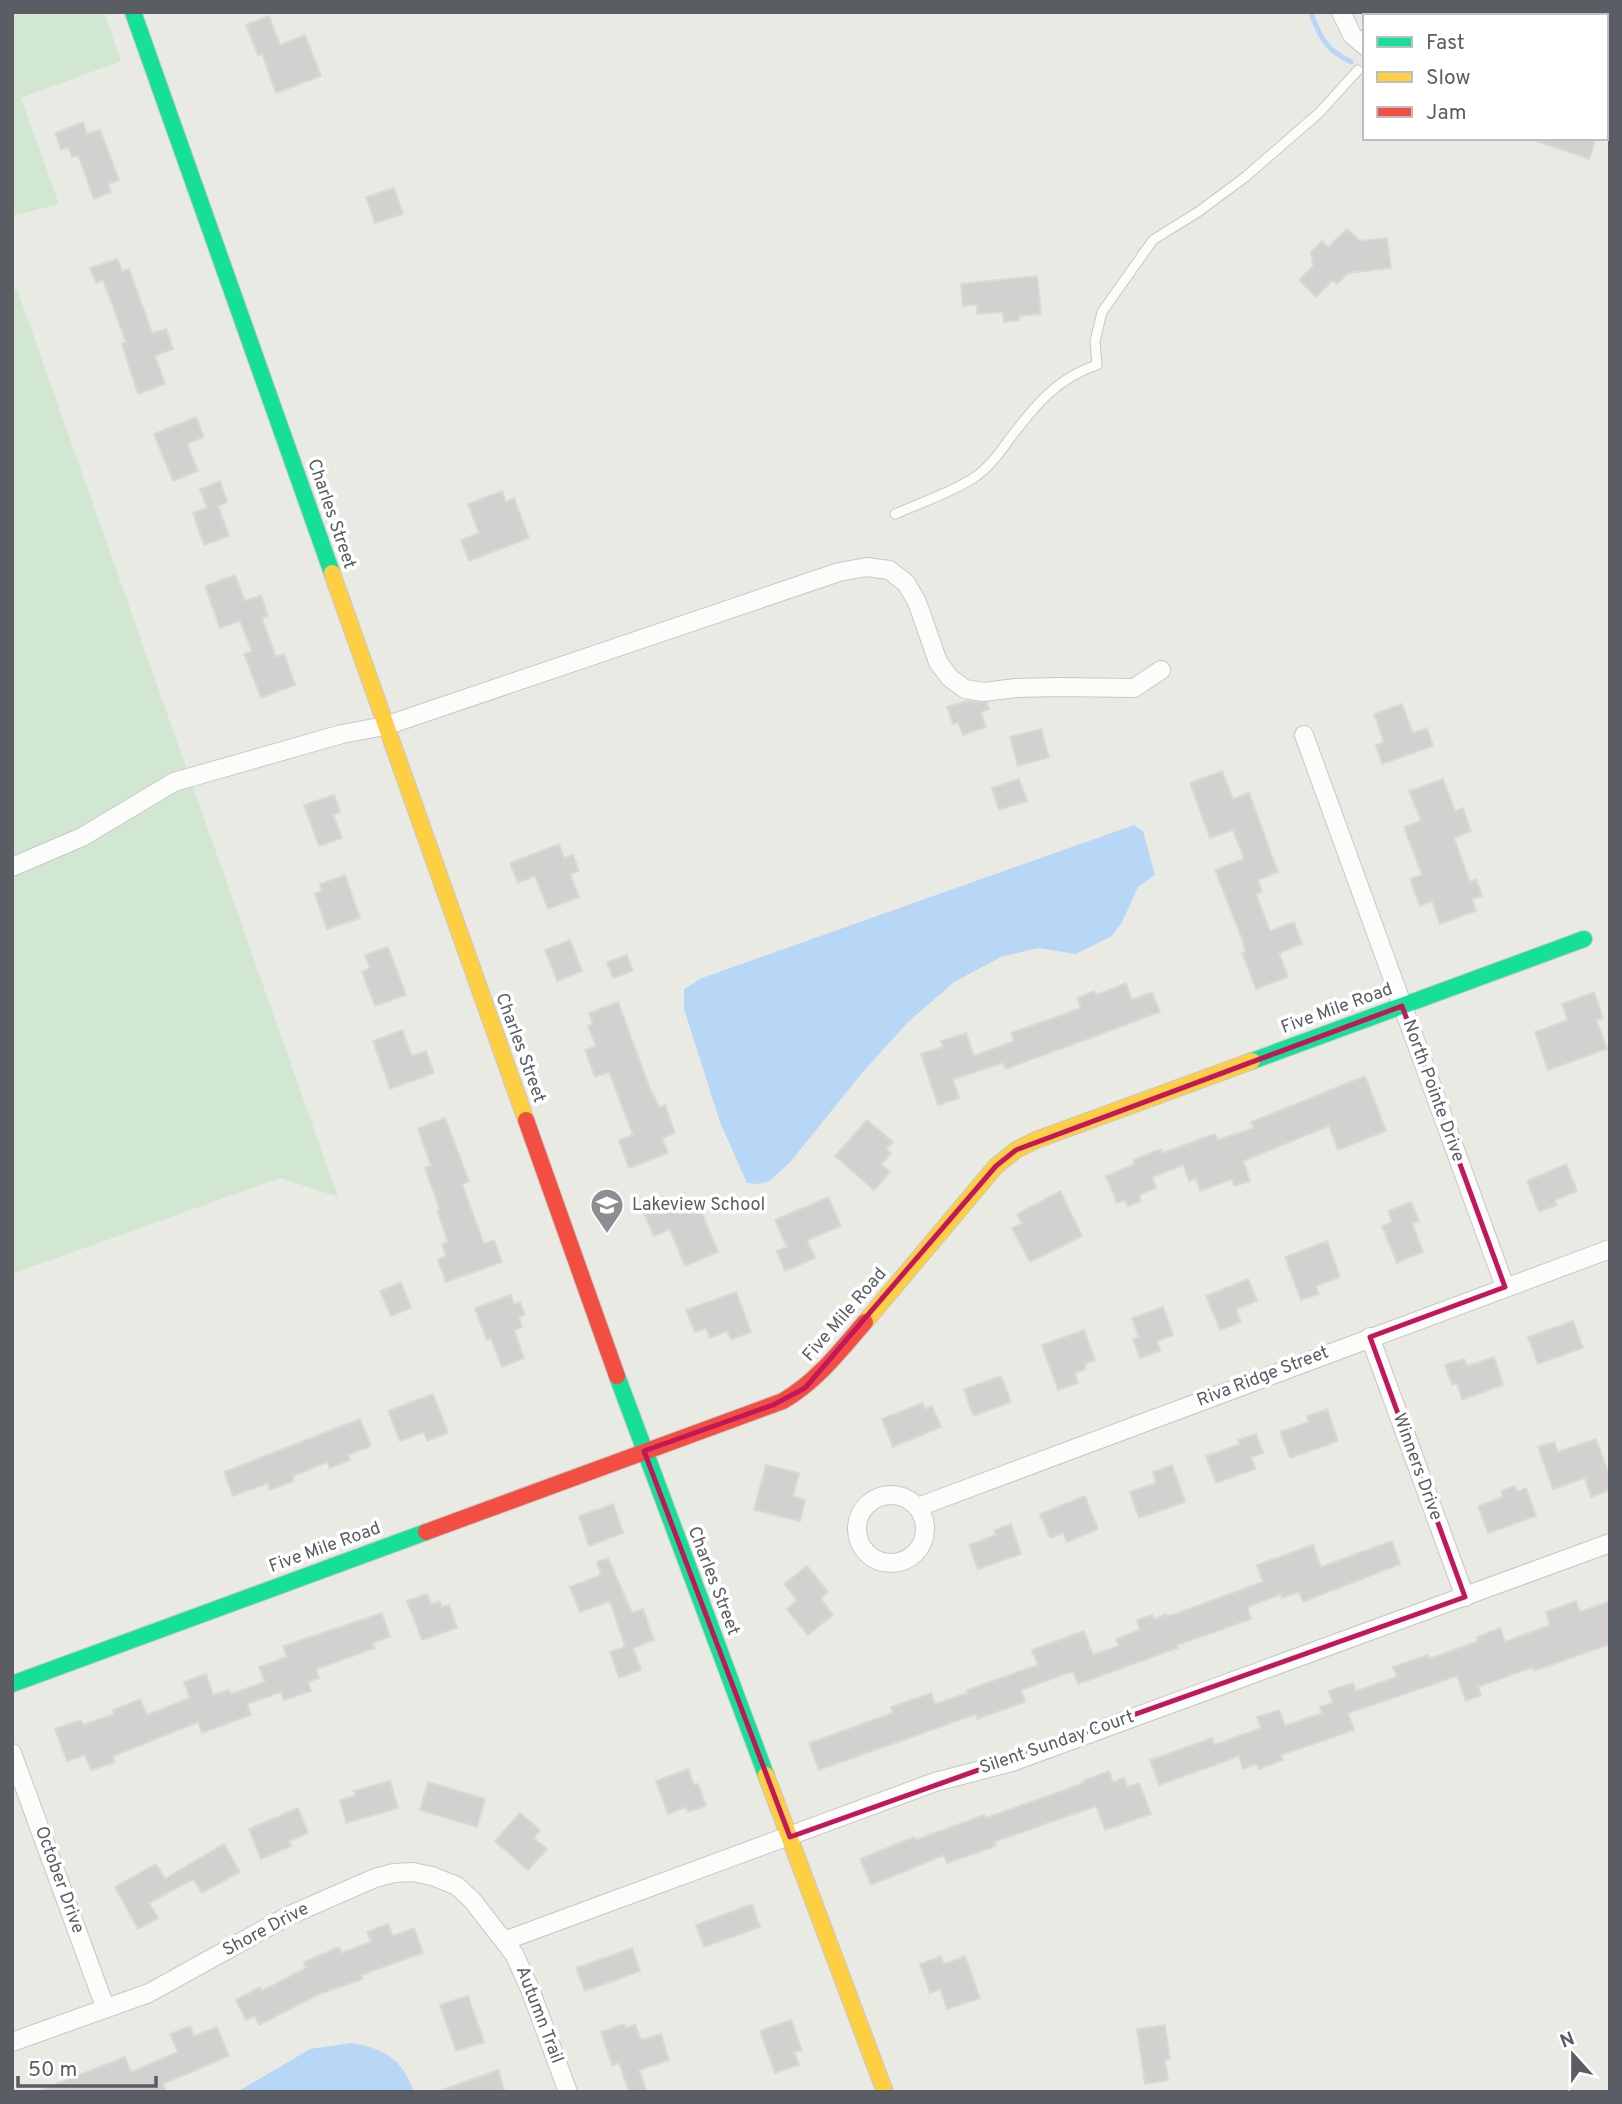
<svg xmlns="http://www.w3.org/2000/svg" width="1622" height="2104" font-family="Overpass,sans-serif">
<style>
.green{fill:#d2e7d2}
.water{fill:#b8d6f6}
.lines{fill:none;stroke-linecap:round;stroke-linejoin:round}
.stream{stroke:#b8d6f6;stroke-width:5}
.building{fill:#d2d1cf;stroke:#dad9d4;stroke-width:2}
.lane-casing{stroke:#c7c8c7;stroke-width:11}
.street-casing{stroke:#c7c8c7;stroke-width:20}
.fast-casing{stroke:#c7c7c6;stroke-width:18}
.slow-casing{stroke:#c7c7c6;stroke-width:18}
.jam-casing{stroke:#c7c7c6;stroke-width:18}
.lane{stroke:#fcfcfb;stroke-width:9}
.street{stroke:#fcfcfb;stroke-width:18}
.fast{stroke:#16e098;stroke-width:16}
.slow{stroke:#ffcf43;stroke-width:16}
.jam{stroke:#f24e42;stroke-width:16}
.marked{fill:none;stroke:#c2185b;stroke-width:5;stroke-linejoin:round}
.labels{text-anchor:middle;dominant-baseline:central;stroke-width:7;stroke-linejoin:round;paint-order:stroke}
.street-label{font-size:18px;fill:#5a5d63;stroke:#fff}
.poi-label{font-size:18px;fill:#5a5d63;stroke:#fff;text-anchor:start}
</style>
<rect width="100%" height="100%" fill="#eaeae5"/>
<path class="green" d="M12 12H104L121 61 21 98 59 204 12 216Z
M17 289 338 1197 280 1178 12 1274V290Z"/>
<path class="water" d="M1134 825 1143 831 1155 875 1138 887 1122 922 1112 936 1076 954 1038 948 1001 957 954 982 908 1022 862 1073 791 1161 770 1181 758 1184 747 1183 720 1122 684 1009V989L702 978Z
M352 2043C385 2049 402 2059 414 2092H237L310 2049Z"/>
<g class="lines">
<path class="stream" d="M1312 16C1322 41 1327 50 1351 62
M1606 50 1610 51"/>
</g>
<path class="building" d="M269 16 280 45 305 35 321 76 276 93 262 54 258 55 246 25Z
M83 122 87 134 100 130 119 180 108 184 111 192 94 199 78 155 72 157 68 147 61 150 55 133Z
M1536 138H1596L1589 159 1536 141Z
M394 188 403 214 375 223 366 197Z
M1347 229 1360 241 1387 238 1391 268 1348 273 1337 284 1333 280 1316 297 1299 280 1313 266 1311 252 1322 241 1328 247Z
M117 259 122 271 129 269 152 333 166 329 173 349 155 356 165 384 138 394 122 344 126 342 103 280 96 283 90 268Z
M1037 276 1041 314 1019 316V320L1004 322 1003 312 977 314V304L963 306 961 284Z
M196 417 204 437 187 444 198 471 173 481 154 434Z
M220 481 227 502 218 506 229 536 204 545 193 513 207 508 200 489Z
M502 491 506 502 514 498 529 538 469 561 461 540 479 533 468 504Z
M235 575 245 601 261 595 268 616 262 618 276 657 284 654 295 685 261 698 244 654 252 651 240 621 220 628 205 586Z
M967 701 987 703 989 709 981 712 986 727 963 735 958 722 953 724 947 707Z
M1402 704 1413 733 1427 728 1433 746 1382 764 1376 745 1384 742 1374 714Z
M1041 729 1049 757 1018 766 1010 737Z
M1222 771 1233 799 1249 793 1278 872 1258 880 1262 892 1256 894 1270 931 1294 922 1302 944 1279 953 1288 977 1256 989 1242 953 1245 952 1243 941 1215 870 1244 859 1233 830 1210 838 1190 783Z
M1019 779 1027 801 999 810 992 788Z
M1443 779 1455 811 1463 808 1471 831 1454 838 1470 882 1476 879 1482 896 1472 899 1476 911 1440 924 1432 901 1420 906 1410 879 1422 875 1404 827 1421 821 1409 791Z
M334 795 340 812 333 815 342 838 319 846 304 805Z
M559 844 564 858 573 855 579 871 570 874 579 897 548 909 535 876 518 883 510 863Z
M345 875 360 918 327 929 315 894 322 891 320 884Z
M570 940 582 971 557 981 545 950Z
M388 947 406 995 375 1006 362 972 370 968 365 955Z
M627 955 633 971 613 978 607 962Z
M1126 983 1132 1000 1152 992 1160 1012 1006 1069 1003 1063 953 1079 959 1098 938 1105 921 1054 943 1047 941 1041 966 1033 974 1056 1014 1041 1011 1033 1081 1008 1077 998 1094 991 1096 995Z
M1594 992 1603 1018 1596 1020 1607 1049 1548 1070 1535 1032 1568 1020 1562 1004Z
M618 1002 649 1086 659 1107 665 1105 675 1133 662 1138 668 1153 629 1168 619 1140 633 1135 609 1072 595 1077 585 1050 596 1046 588 1026 593 1024 589 1013Z
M402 1030 412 1056 426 1051 434 1073 390 1089 373 1041Z
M1365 1076 1386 1131 1338 1150 1329 1126 1243 1161 1250 1181 1234 1186 1232 1179 1200 1191 1196 1178 1189 1181 1183 1165 1152 1177 1156 1188 1139 1195 1141 1201 1128 1206 1125 1200 1117 1203 1106 1176 1135 1164 1133 1160 1161 1149 1162 1153 1215 1134 1218 1140 1254 1128 1251 1122Z
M445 1118 469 1181 462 1184 484 1244 494 1240 502 1262 446 1282 438 1260 446 1256 442 1244 448 1242 437 1211 440 1210 425 1168 431 1166 418 1128Z
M867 1120 893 1142 886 1149 891 1153 881 1164 890 1172 874 1190 835 1156Z
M1566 1164 1577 1191 1555 1200 1557 1205 1539 1212 1527 1181Z
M1060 1191 1082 1236 1030 1262 1012 1228 1022 1223 1017 1214Z
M664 1196 670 1212 697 1201 718 1252 685 1266 670 1229 654 1236 641 1206Z
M828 1197 841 1226 807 1240 815 1258 785 1271 777 1251 787 1247 775 1220Z
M1411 1202 1419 1221 1412 1223 1423 1252 1397 1263 1382 1226 1392 1222 1388 1211Z
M1327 1241 1340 1277 1316 1286 1319 1294 1301 1300 1285 1257Z
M1248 1279 1257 1301 1236 1309 1241 1322 1220 1330 1206 1296Z
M401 1282 411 1308 391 1316 380 1291Z
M736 1292 751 1332 731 1340 727 1331 710 1338 706 1328 695 1332 686 1310Z
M511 1295 514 1304 520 1302 525 1315 519 1317 522 1327 514 1330 524 1358 502 1367 491 1338 487 1340 475 1308Z
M1163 1307 1173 1335 1157 1341 1160 1351 1140 1358 1133 1339 1139 1337 1132 1318Z
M1573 1321 1583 1348 1538 1364 1528 1337Z
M1084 1330 1095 1360 1085 1364 1086 1369 1075 1373 1078 1383 1058 1390 1042 1345Z
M1494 1357 1503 1385 1462 1400 1457 1383 1452 1385 1445 1365 1464 1359 1467 1366Z
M1001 1376 1011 1402 973 1416 964 1389Z
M433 1394 448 1433 427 1441 424 1432 400 1441 388 1411Z
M922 1403 925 1409 932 1406 941 1427 893 1447 882 1419Z
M1327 1409 1338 1441 1290 1458 1280 1432 1309 1422 1307 1416Z
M360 1419 371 1446 348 1455 350 1460 330 1468 327 1462 293 1476 294 1481 270 1490 268 1483 233 1496 224 1472Z
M1256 1434 1263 1453 1251 1457 1255 1469 1216 1483 1206 1456 1240 1444 1238 1440Z
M1596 1439 1610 1477V1490L1591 1497 1585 1478 1553 1489 1538 1447 1554 1442 1558 1452Z
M766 1465 799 1473 793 1496 805 1500 800 1521 754 1510Z
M1172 1465 1185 1502 1139 1518 1130 1492 1156 1483 1153 1472Z
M1515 1486 1517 1492 1526 1488 1536 1516 1488 1533 1478 1506 1503 1497 1501 1491Z
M1085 1496 1098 1529 1067 1542 1063 1533 1050 1538 1040 1514Z
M613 1504 623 1533 589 1546 579 1516Z
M1011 1524 1021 1554 978 1569 969 1545 996 1535 994 1530Z
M1392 1541 1400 1564 1303 1602 1299 1592 1282 1598 1281 1594 1247 1607 1251 1619 1177 1645 1178 1648 1078 1684 1073 1671 1021 1690 1025 1702 977 1719 976 1714 819 1770 809 1743 893 1713 891 1707 931 1693 935 1704 968 1693 967 1690 1038 1665 1032 1650 1084 1631 1093 1655 1119 1646 1116 1639 1140 1630 1137 1620 1152 1615 1154 1619 1166 1614 1167 1617 1263 1582 1257 1565 1313 1545 1321 1567Z
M608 1558 632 1613 643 1609 654 1640 633 1648 641 1670 619 1678 610 1652 625 1647 610 1601 580 1612 570 1587 601 1575 597 1562Z
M807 1566 828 1592 821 1599 833 1615 808 1635 787 1609 797 1600 784 1584Z
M427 1594 431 1604 439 1601 442 1607 449 1605 457 1628 422 1640 407 1601Z
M1576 1601 1580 1612 1610 1601V1644L1534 1671 1533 1667 1478 1687 1481 1695 1466 1701 1457 1676 1348 1713 1354 1730 1281 1755 1283 1760 1259 1769 1257 1764 1243 1769 1239 1756 1159 1785 1150 1760 1212 1738 1214 1745 1261 1728 1257 1717 1279 1710 1285 1726 1322 1713 1320 1707 1333 1703 1329 1691 1353 1683 1356 1691 1397 1677 1393 1667 1428 1655 1429 1659 1478 1641 1477 1637 1500 1628 1505 1642 1550 1625 1546 1612Z
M382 1613 390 1637 373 1643 375 1648 316 1669 319 1678 308 1682 311 1691 284 1700 281 1692 247 1704 251 1715 202 1733 198 1722 113 1756 115 1762 91 1770 85 1755 67 1761 55 1729 81 1720 83 1725 114 1714 113 1710 140 1699 147 1715 190 1698 184 1682 206 1674 213 1695 229 1690 231 1694 265 1682 259 1667 287 1657 283 1646Z
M688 1769 694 1785 698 1784 706 1806 688 1812 686 1807 668 1814 656 1781Z
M1109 1771 1113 1782 1124 1778 1127 1787 1139 1783 1151 1814 1105 1830 1096 1806 994 1842 996 1846 947 1863 944 1855 871 1885 860 1859 914 1837 916 1840 984 1815 986 1818 1084 1783 1083 1781Z
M390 1781 398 1808 346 1823 340 1800 355 1796 354 1791Z
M428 1782 485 1799 477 1827 420 1810Z
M298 1808 308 1833 289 1841 291 1846 261 1859 249 1829Z
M520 1813 540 1830 534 1838 547 1849 528 1870 495 1841Z
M224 1844 240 1872 202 1893 193 1879 149 1903 158 1918 138 1929 115 1887 156 1864 165 1879Z
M752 1904 760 1927 704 1947 696 1925Z
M388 1924 393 1936 414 1928 423 1953 361 1975 363 1979 317 1995 259 2025 255 2016 246 2020 236 2000 260 1987 262 1991 306 1968 304 1962 339 1947 342 1953 371 1942 367 1932Z
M632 1948 640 1971 585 1991 576 1968Z
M941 1956 944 1964 965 1956 980 1998 947 2009 940 1989 930 1993 920 1964Z
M468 1996 484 2042 456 2051 440 2005Z
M791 2020 802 2050 794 2052 799 2065 775 2073 760 2031Z
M624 2024 626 2028 635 2025 641 2040 661 2034 669 2060 639 2070 647 2092H629L619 2063 612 2065 601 2032Z
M1165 2025 1170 2059 1165 2060 1168 2080 1145 2084 1137 2029Z
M190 2026 194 2036 217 2027 229 2056 163 2084 166 2092H42L41 2090 125 2057 131 2072 178 2052 170 2034Z
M498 2070 505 2092H442V2090Z"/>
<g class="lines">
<defs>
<path id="lane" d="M895 514C918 504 955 491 975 477 987 469 999 454 1008 441 1033 408 1056 378 1097 365L1095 341 1102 312 1153 240 1198 212 1244 178 1319 113 1358 70"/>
<path id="street" d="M1341 12 1352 35 1365 46
M1560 12 1569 16
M1445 16 1451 12
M1606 31 1610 32
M1304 735 1505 1287
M12 867 82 837 174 782 342 734 385 726 839 572 867 567 889 570 906 583 917 602 938 662 950 678 965 689 983 692 1016 688 1057 687 1134 688 1161 670
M1370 1337 1465 1597
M857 1529a34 34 0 1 1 68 0a34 34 0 1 1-68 0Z
M918 1507 1610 1249
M12 1753 105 2007
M504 1941 935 1782 1012 1762 1610 1543
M12 2042 149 1993 288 1916 375 1878 394 1873 413 1872 432 1876 457 1886 472 1900 514 1954 530 1989 568 2092"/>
<path id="fast" d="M133 12 332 573
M1252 1061 1584 939
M617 1376 766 1775
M12 1684 426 1532"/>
<path id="slow" d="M332 573 526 1120
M865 1322 996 1166 1016 1150 1036 1140 1252 1061
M766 1775 885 2092"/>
<path id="jam" d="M526 1120 617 1376
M426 1532 783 1401C817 1381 839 1352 865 1322"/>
</defs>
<use href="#lane" class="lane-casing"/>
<use href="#street" class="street-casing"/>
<use href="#fast" class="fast-casing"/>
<use href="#slow" class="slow-casing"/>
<use href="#jam" class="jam-casing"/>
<use href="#lane" class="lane"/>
<use href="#street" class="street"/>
<use href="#fast" class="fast"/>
<use href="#slow" class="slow"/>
<use href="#jam" class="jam"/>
</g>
<path class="marked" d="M1402 1006 1505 1287 1370 1337 1465 1597 790 1837 644 1451 773 1405 805 1388 996 1166 1016 1150Z"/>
<defs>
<symbol id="school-pin" viewBox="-11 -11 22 30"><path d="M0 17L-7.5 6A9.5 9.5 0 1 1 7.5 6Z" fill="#8c8e90" stroke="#fff"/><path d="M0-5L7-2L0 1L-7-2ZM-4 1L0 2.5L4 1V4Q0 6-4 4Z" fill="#fff"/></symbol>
</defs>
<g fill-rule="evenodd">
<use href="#school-pin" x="588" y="1186" width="38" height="52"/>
</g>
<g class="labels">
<g class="street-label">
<text transform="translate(331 514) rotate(71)">Charles Street</text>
<text transform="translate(1337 1009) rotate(-20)">Five Mile Road</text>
<text transform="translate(520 1048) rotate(70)">Charles Street</text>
<text transform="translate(1433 1091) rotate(70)">North Pointe Drive</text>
<text transform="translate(845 1315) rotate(-49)">Five Mile Road</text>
<text transform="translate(1263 1377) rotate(-21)">Riva Ridge Street</text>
<text transform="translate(1417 1467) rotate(70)">Winners Drive</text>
<text transform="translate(325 1548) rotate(-20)">Five Mile Road</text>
<text transform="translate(713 1581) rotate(69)">Charles Street</text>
<text transform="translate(1057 1743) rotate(-19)">Silent Sunday Court</text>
<text transform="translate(59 1880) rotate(70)">October Drive</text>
<text transform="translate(266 1930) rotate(-28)">Shore Drive</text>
<text transform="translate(539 2015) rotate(69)">Autumn Trail</text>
</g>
<g class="poi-label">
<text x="632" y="1205">Lakeview School</text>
</g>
</g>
<rect width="1622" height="2104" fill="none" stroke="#5a5d63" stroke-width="28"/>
<rect x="1363" y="14" width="245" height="126" fill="#ffffff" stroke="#bdbec1" stroke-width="2"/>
<rect x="1377" y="37" width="35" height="10" fill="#16e098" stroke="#bdbec1" stroke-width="2"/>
<text x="1426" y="49" font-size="21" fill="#5a5d63">Fast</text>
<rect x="1377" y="72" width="35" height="10" fill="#ffcf43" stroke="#bdbec1" stroke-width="2"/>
<text x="1426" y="84" font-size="21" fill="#5a5d63">Slow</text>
<rect x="1377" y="107" width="35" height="10" fill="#f24e42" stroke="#bdbec1" stroke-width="2"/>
<text x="1426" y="119" font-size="21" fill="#5a5d63">Jam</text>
<g transform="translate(1573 2055) rotate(339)" stroke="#ffffff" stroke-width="5" paint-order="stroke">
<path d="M0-5L12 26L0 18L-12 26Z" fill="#5a5d63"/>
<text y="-10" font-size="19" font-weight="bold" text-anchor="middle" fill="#5a5d63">N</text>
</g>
<path d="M18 2076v10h138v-10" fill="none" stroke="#5a5d63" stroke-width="3.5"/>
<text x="28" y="2076" font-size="21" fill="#5a5d63" stroke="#ffffff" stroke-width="5" paint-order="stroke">50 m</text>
</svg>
